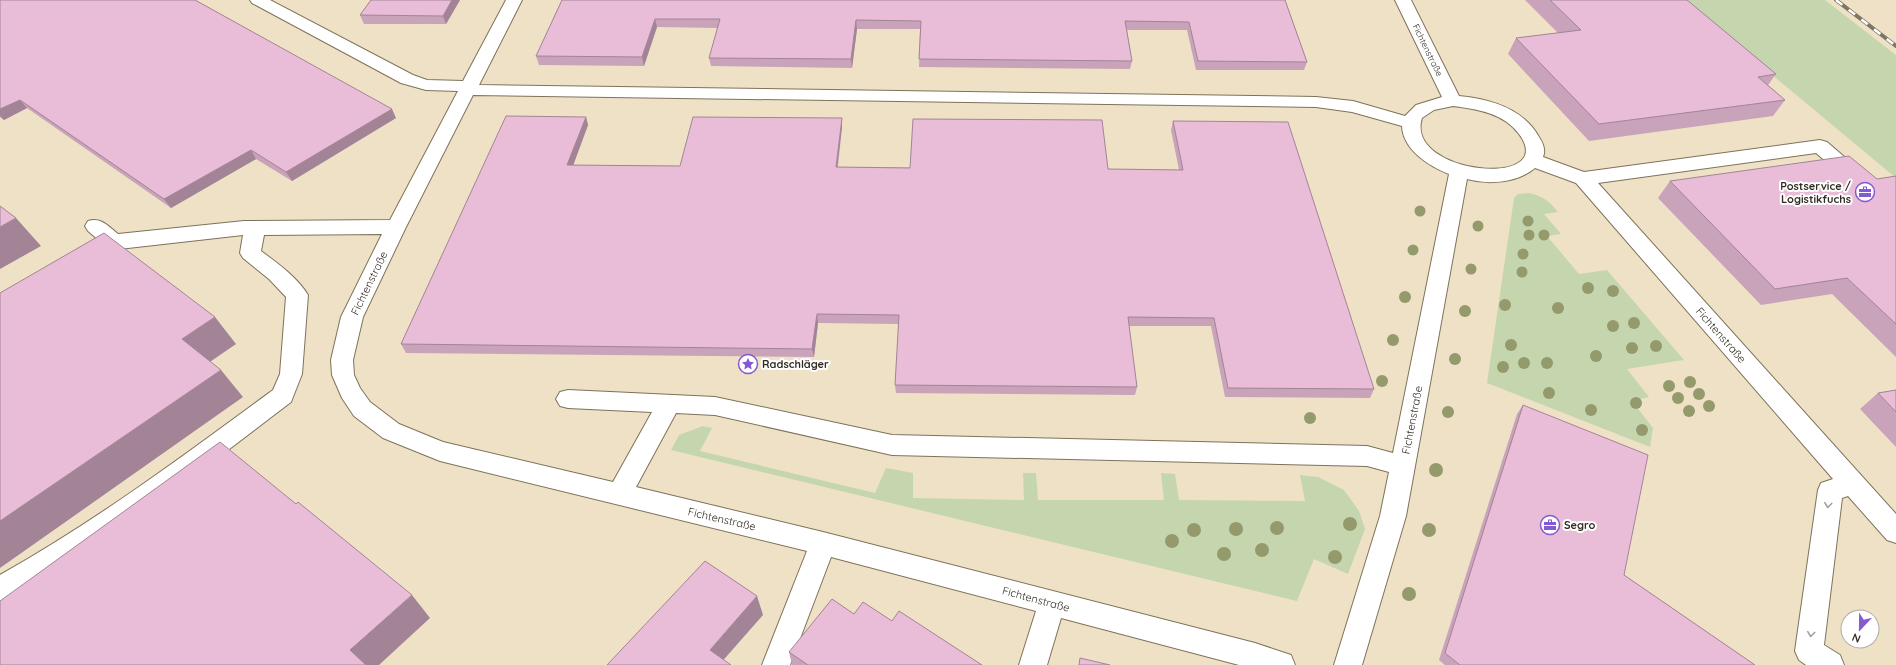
<svg xmlns="http://www.w3.org/2000/svg" width="1896" height="665" font-family="Quicksand,sans-serif">
<style>
.green{fill:#c5d6ae}
.lines{fill:none;stroke-linecap:round;stroke-linejoin:round}
.minor-casing{stroke:#7e725a;stroke-width:2}
.minor{fill:#fff;fill-rule:evenodd}
.rail-casing{stroke:#7e7564;stroke-width:4}
.rail{stroke:#fff;stroke-width:2.5;stroke-dasharray:8;stroke-linecap:butt}
.tree{fill:#949a6c}
.wall{fill:#c8a3b9}
.shaded-wall{fill:#a38496}
.building{fill:#e9bdd7;stroke:#a38496}
.oneway{stroke:#a3a09c}
.labels{text-anchor:middle;dominant-baseline:central;stroke-width:4;stroke-linejoin:round;paint-order:stroke}
.far-street-label{font-size:9px;fill:#322c22;stroke:#fff}
.poi-label{font-size:11px;font-weight:bold;fill:#322c22;stroke:#fff;text-anchor:start}
.street-label{font-size:11px;fill:#322c22;stroke:#fff}
</style>
<rect width="100%" height="100%" fill="#eee1c6"/>
<path class="green" d="M1682 0H1825L1896 55V178Z
M1529 193C1543 196 1549 201 1558 212L1544 214 1561 234 1547 236 1579 274 1607 270 1684 360 1627 369 1649 397 1632 401 1653 428 1650 447 1487 383 1514 198 1518 194Z
M703 426 712 428 700 451 875 493 886 468 913 473V498L1024 500 1023 473H1036L1038 500H1164L1161 473 1175 474 1179 500 1305 501 1300 475 1318 477 1344 490 1359 511 1365 529 1348 574 1314 559 1297 601 671 450 679 435Z"/>
<g class="lines">
<defs>
<path id="minor" d="M250 0H270L413 75 427 80 463 81 506 0H522L479 85 1316 97 1353 101 1405 116 1416 105 1442 97 1395 0H1411L1459 96C1490 99 1523 108 1539 137 1543 143 1546 150 1543 157L1584 172 1820 140 1827 142 1863 173 1866 177 1863 181 1856 183 1849 181 1816 153 1598 183 1896 514V543L1887 540 1848 496 1842 498 1824 645 1840 655 1844 665H1806L1799 660 1795 651 1818 490 1821 483 1833 479 1576 183 1535 168C1517 183 1489 185 1467 179L1406 516 1362 665H1334L1380 516 1389 472 1367 466 892 455 715 415 676 413 636 487 823 532 1255 643 1291 655 1295 665H1239L1061 618 1047 665H1019L1036 611 831 557 790 665H762L807 551 440 461 383 438 354 416 342 398 332 375 331 360 341 317 382 234 264 235 261 251C277 263 297 277 308 295L302 374 291 402 203 469 63 566 9 598 0 601V575C96 521 185 455 273 390L280 374 286 297 269 279 243 258 240 253 243 235 119 249 98 266 91 268 84 266 81 261 84 256 101 242 88 231 85 226 88 221C101 217 108 226 118 234L244 221 390 220 458 91 426 90 401 83 252 3ZM473 95 1316 107 1352 112 1402 126C1403 150 1429 166 1449 174L1393 453 1367 446 892 435 715 397 568 390 560 392 556 399 560 406 568 408 652 412 613 482 443 442 399 424 370 402 360 388 354 375 353 360 363 317 406 227ZM1453 106C1476 109 1504 113 1519 134 1560 189 1404 175 1422 118L1434 110Z"/>
</defs>
<use href="#minor" class="minor-casing"/>
<use href="#minor" class="minor"/>
<defs>
<path id="rail" d="M1836 0 1896 46"/>
</defs>
<use href="#rail" class="rail-casing"/>
<use href="#rail" class="rail"/>
</g>
<g class="tree">
<circle cx="1420" cy="211" r="5.5"/>
<circle cx="1528" cy="221" r="5.5"/>
<circle cx="1478" cy="226" r="5.5"/>
<circle cx="1529" cy="235" r="5.5"/>
<circle cx="1544" cy="235" r="5.5"/>
<circle cx="1413" cy="250" r="5.5"/>
<circle cx="1523" cy="254" r="5.5"/>
<circle cx="1471" cy="269" r="5.5"/>
<circle cx="1522" cy="272" r="5.5"/>
<circle cx="1588" cy="288" r="6"/>
<circle cx="1613" cy="291" r="6"/>
<circle cx="1405" cy="297" r="6"/>
<circle cx="1505" cy="305" r="6"/>
<circle cx="1558" cy="308" r="6"/>
<circle cx="1465" cy="311" r="6"/>
<circle cx="1634" cy="323" r="6"/>
<circle cx="1613" cy="326" r="6"/>
<circle cx="1393" cy="340" r="6"/>
<circle cx="1511" cy="345" r="6"/>
<circle cx="1656" cy="346" r="6"/>
<circle cx="1632" cy="348" r="6"/>
<circle cx="1596" cy="356" r="6"/>
<circle cx="1455" cy="359" r="6"/>
<circle cx="1524" cy="363" r="6"/>
<circle cx="1547" cy="363" r="6"/>
<circle cx="1503" cy="367" r="6"/>
<circle cx="1382" cy="381" r="6"/>
<circle cx="1690" cy="382" r="6"/>
<circle cx="1669" cy="386" r="6"/>
<circle cx="1549" cy="393" r="6"/>
<circle cx="1699" cy="394" r="6"/>
<circle cx="1678" cy="398" r="6"/>
<circle cx="1636" cy="403" r="6"/>
<circle cx="1709" cy="406" r="6"/>
<circle cx="1591" cy="410" r="6"/>
<circle cx="1689" cy="411" r="6"/>
<circle cx="1448" cy="412" r="6"/>
<circle cx="1310" cy="418" r="6"/>
<circle cx="1642" cy="430" r="6"/>
<circle cx="1436" cy="470" r="7"/>
<circle cx="1350" cy="524" r="7"/>
<circle cx="1277" cy="528" r="7"/>
<circle cx="1236" cy="529" r="7"/>
<circle cx="1194" cy="530" r="7"/>
<circle cx="1429" cy="530" r="7"/>
<circle cx="1172" cy="541" r="7"/>
<circle cx="1262" cy="550" r="7"/>
<circle cx="1224" cy="554" r="7"/>
<circle cx="1335" cy="557" r="7"/>
<circle cx="1409" cy="594" r="7"/>
</g>
<path class="wall" d="M0 0 396 118 292 181 256 159 171 208 27 108 4 120 0 117Z
M371 0H460L446 24H364L360 15Z
M562 0H1285L1307 62 1304 70H1196L1187 30H1127L1132 61 1130 69 919 67 920 29H857L852 68 711 66 709 58 718 28 657 27 644 66 539 65 536 56Z
M1525 0H1687L1776 74 1768 85 1785 100 1773 116 1589 141 1508 54 1516 38 1558 33Z
M586 117 588 125 573 165 680 166 842 118V127L838 167 1179 170 1171 130 1173 121 1374 389 1370 398 1225 397 1211 326H1129L1137 387 1135 395 896 393 895 385 899 324 818 323 814 357 406 353 401 344Z
M1896 176V357L1832 294 1761 305 1658 198 1670 181 1877 179Z
M1896 390V447L1860 409 1878 393Z
M1523 405 1624 575 1755 665H1445L1439 660 1517 414Z
M854 614 892 621 982 665H792L789 652Z"/>
<path class="shaded-wall" d="M452 0H460L446 24 443 16Z
M655 19 657 27 644 66 642 57Z
M856 20 857 29 852 68 851 59Z
M20 100 27 108 4 120 0 116V109Z
M392 109 396 118 292 181 286 172Z
M586 117 588 125 570 174 567 165Z
M842 118V127L836 176V167Z
M251 150 256 159 171 208 164 199Z
M16 218 41 246 0 269V227Z
M817 314 818 323 814 357 812 349Z
M215 317 236 344 204 366 182 339Z
M221 370 243 397 0 568V521Z
M412 595 430 618 379 665H365L350 650Z
M757 596 763 615 719 665 710 650Z"/>
<path class="building" d="M0 0H195L392 109 286 172 251 150 164 199 20 100 0 109Z
M371 0H452L443 16 360 15Z
M562 0H1285L1307 62 1198 61 1189 22 1125 21 1132 61 919 59 921 21 856 20 851 59 709 58 720 19H655L642 57 536 56Z
M1550 0H1687L1776 74 1758 77 1785 100 1599 124 1516 38 1581 30Z
M506 116 586 117 567 165 680 166 693 117 842 118 836 167 910 168 913 119 1102 120 1108 169 1183 170 1173 121 1288 122 1374 389 1228 388 1214 318 1128 317 1137 387 895 385 899 315 817 314 812 349 401 344Z
M1849 156 1877 179 1896 176V324L1847 278 1775 289 1670 181Z
M0 206 16 218 0 227Z
M104 233 215 317 182 339 221 370 0 521V293Z
M1896 390V412L1878 393Z
M1523 405 1648 455 1624 575 1755 665H1460L1445 653Z
M220 442 296 504 298 502 412 595 350 650 366 665H0V601Z
M705 561 757 596 710 650 731 665H607Z
M832 599 854 614 863 602 892 621 899 611 982 665H808L789 652Z
M1080 658 1110 665H1079Z"/>
<defs><path id="oneway-chevron" d="M-2-3.5L2.5 0L-2 3.5" fill="none" stroke-width="1.6" stroke-linecap="round" stroke-linejoin="round"/></defs>
<g class="oneway">
<use href="#oneway-chevron" transform="translate(1828 505) rotate(97)"/>
<use href="#oneway-chevron" transform="translate(1811 634) rotate(97)"/>
</g>
<defs>
<symbol id="office-ring" viewBox="-11 -11 22 22"><circle r="9.5" fill="#fff" stroke="#845ad4" stroke-width="1.5"/><path d="M-6-3h4V-5.5h4V-3h4V5H-6ZM-1-4.5V-3h2v-1.5ZM-6 0V1H6V0Z" fill="#845ad4"/></symbol>
<symbol id="sight-ring" viewBox="-11 -11 22 22"><circle r="9.5" fill="#fff" stroke="#845ad4" stroke-width="1.5"/><path d="M0-6L1.8-2.2L6-1.7L2.9 1.2L3.7 5.4L0 3.3L-3.7 5.4L-2.9 1.2L-6-1.7L-1.8-2.2Z" fill="#845ad4"/></symbol>
</defs>
<g fill-rule="evenodd">
<use href="#office-ring" x="1854" y="181" width="22" height="22"/>
<use href="#sight-ring" x="737" y="353" width="22" height="22"/>
<use href="#office-ring" x="1539" y="514" width="22" height="22"/>
</g>
<g class="labels">
<g class="far-street-label">
<text transform="translate(1428 50) rotate(64)">Fichtenstraße</text>
</g>
<g class="poi-label">
<text x="1851" y="186" text-anchor="end">Postservice /<tspan x="1851" dy="13">Logistikfuchs</tspan></text>
<text x="762" y="364">Radschläger</text>
<text x="1564" y="525">Segro</text>
</g>
<g class="street-label">
<text transform="translate(369 283) rotate(-64)">Fichtenstraße</text>
<text transform="translate(1721 335) rotate(49)">Fichtenstraße</text>
<text transform="translate(1412 420) rotate(-79)">Fichtenstraße</text>
<text transform="translate(722 519) rotate(13)">Fichtenstraße</text>
<text transform="translate(1036 599) rotate(15)">Fichtenstraße</text>
</g>
</g>
<g transform="translate(1860 629) rotate(202)"><circle r="19" fill="#ffffff" stroke="#adaba7"/>
<path d="M0-3L7 15L0 10L-7 15Z" fill="#845ad4"/>
<text y="-6" font-size="11" font-weight="bold" text-anchor="middle" fill="#322c22">N</text>
</g>
</svg>
